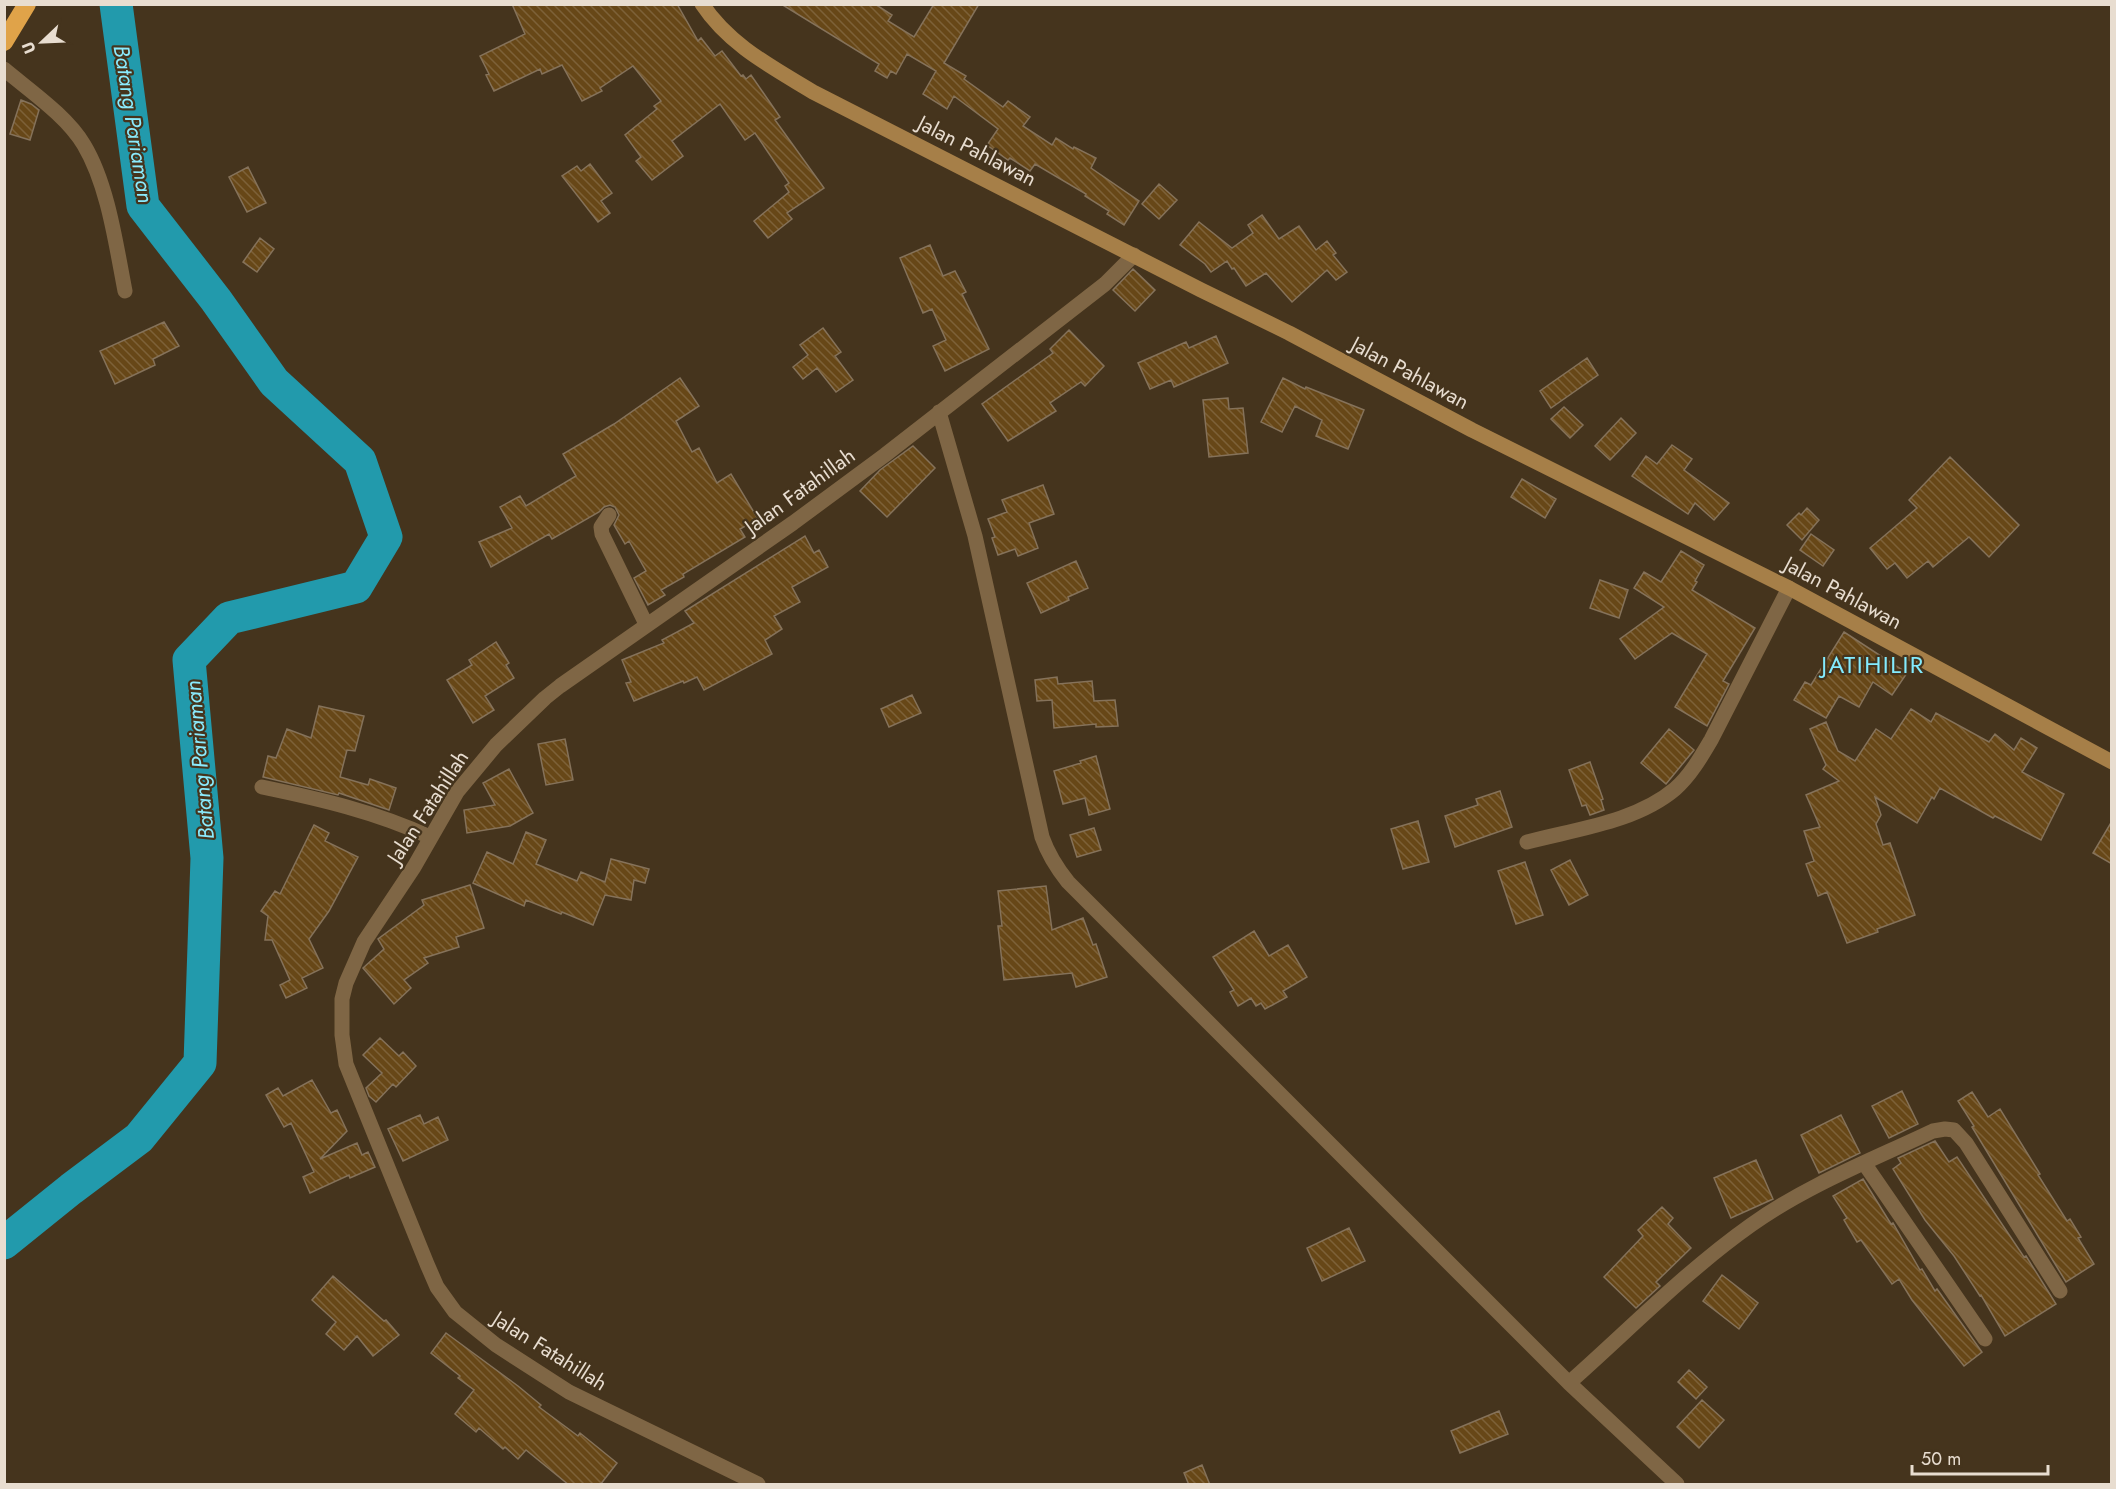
<svg xmlns="http://www.w3.org/2000/svg" width="2116" height="1489" font-family="Jost,sans-serif">
<style>
.lines{fill:none;stroke-linecap:round;stroke-linejoin:round}
.river{stroke:#229aac;stroke-width:33}
.building{fill:url(#building-back-hatch);stroke:#85725a;stroke-width:1.5}
.street{stroke:#7f6645;stroke-width:15}
.secondary{stroke:#a67f48;stroke-width:15}
.highway{stroke:#e0a349;stroke-width:18}
.labels{text-anchor:middle;dominant-baseline:central;stroke-width:4.5;stroke-linejoin:round;paint-order:stroke}
.street-label{font-size:21px;fill:#e8ddd0;stroke:#45341d}
.water-label{font-size:22px;font-style:italic;fill:#8bebfd;stroke:#45341d}
.quarter-label{font-size:24px;letter-spacing:1.5px;fill:#83ebfe;stroke:#45341d}
</style>
<defs>
<pattern id="building-back-hatch" width="6" height="6" patternUnits="userSpaceOnUse" patternTransform="scale(1.5)"><rect width="6" height="6" fill="#674717"/><path d="M-1 5l2 2M0 0l6 6M5-1l2 2" fill="none" stroke="#7d6138"/></pattern>
</defs>
<rect width="100%" height="100%" fill="#45341d"/>
<g class="lines">
<path class="river" d="M4 1243 71 1189 139 1138 200 1063 207 858 189 660 229 618 356 587 386 537 360 461 274 382 216 300 143 206 116 4"/>
</g>
<path class="building" d="M512 4H677L698 41 701 38 715 56 722 51 741 76 743 75 746 79 751 75 780 117 775 120 824 188 787 213 792 219 768 238 754 221 789 192 785 186 789 183 755 133 745 140 720 104 672 141 683 156 652 180 636 161 641 157 625 135 657 109 654 106 661 101 633 66 600 88 602 91 582 101 562 65 542 74 540 69 494 91 486 75 489 74 480 56 525 34Z
M781 4H875L892 15 888 21 914 37 934 4H979L944 63 966 76 964 79 1003 107 1008 101 1030 117 1023 126 1052 145 1056 138 1073 149 1074 147 1096 158 1091 168 1139 201 1124 225 1107 214 1109 211 1085 196 1086 194 1035 164 1030 171 1010 158 1008 160 987 145 998 129 954 96 947 109 923 94 936 71 907 54 896 74 891 71 887 78 875 71 879 64Z
M21 100 31 104 39 110 30 140 10 134Z
M590 164 612 193 601 201 610 213 598 222 562 176 577 166 581 171Z
M248 167 266 203 247 212 229 177Z
M1159 184 1177 200 1159 219 1142 204Z
M1262 215 1279 239 1299 226 1316 250 1327 241 1336 253 1333 255 1347 272 1336 280 1327 270 1292 302 1266 273 1246 286 1234 268 1232 269 1227 261 1211 272 1205 264 1180 245 1199 222 1232 248 1253 233 1248 225Z
M260 238 274 249 257 272 243 262Z
M930 245 943 276 955 271 966 292 962 294 989 349 945 371 933 346 946 340 932 309 923 313 900 258Z
M1133 269 1155 290 1135 311 1113 290Z
M164 322 179 346 153 359 155 365 115 384 100 351Z
M823 328 841 352 835 356 853 380 836 392 817 368 803 379 793 367 808 355 800 345Z
M1069 330 1104 366 1085 386 1081 382 1050 403 1056 411 1008 441 982 404 1053 353 1050 349Z
M1216 336 1228 363 1174 387 1171 380 1150 389 1138 363 1186 342 1189 348Z
M1587 358 1598 375 1551 408 1540 391Z
M680 378 699 406 676 421 692 452 699 448 717 483 731 474 758 519 740 529 745 537 683 574 684 577 661 590 665 595 648 605 634 578 646 571 629 541 625 544 614 525 619 515 615 507 610 505 604 507 599 512 552 539 549 534 491 567 479 542 512 528 500 507 520 496 526 506 576 476 563 454 614 424Z
M1283 378 1305 389 1306 387 1364 410 1348 449 1316 436 1322 420 1295 406 1282 432 1261 422Z
M1228 398 1229 409 1243 408 1248 453 1209 457 1203 400Z
M1564 407 1583 425 1570 438 1551 419Z
M1621 418 1636 433 1610 460 1595 446Z
M1672 445 1692 459 1684 470 1729 503 1714 520 1695 503 1688 514 1632 476 1646 456 1657 464Z
M913 446 935 468 887 517 860 491 880 470Z
M1950 457 2019 525 1989 557 1969 537 1933 567 1928 561 1907 578 1895 563 1887 569 1870 548 1917 508 1909 500Z
M1522 479 1556 499 1545 518 1511 497Z
M1043 485 1054 514 1029 523 1038 548 1018 556 1015 549 998 555 992 538 995 537 988 519 1007 512 1002 500Z
M1807 508 1819 520 1802 540 1787 525 1799 513 1801 515Z
M1811 534 1834 550 1823 566 1800 550Z
M805 536 814 553 819 550 828 567 792 587 800 602 774 616 782 629 765 640 772 654 704 690 697 677 684 683 683 681 634 701 626 683 631 682 622 660 664 643 662 640 694 623 685 611Z
M1681 551 1704 565 1695 581 1697 582 1692 590 1755 628 1723 681 1729 684 1707 726 1675 707 1707 654 1672 633 1635 659 1620 639 1664 607 1634 588 1644 572 1661 582Z
M1076 561 1088 588 1068 597 1069 600 1041 613 1027 583Z
M1600 580 1628 590 1619 618 1590 608Z
M1844 632 1907 673 1892 695 1873 682 1859 707 1839 696 1826 718 1794 700 1805 682 1811 685Z
M496 642 509 663 506 665 514 678 485 696 494 710 473 723 447 680 472 665 469 660Z
M1057 677 1058 684 1092 681 1094 701 1115 700 1118 726 1096 727V724L1054 728 1052 700 1037 701 1035 680Z
M912 695 921 713 889 727 881 709Z
M319 706 364 716 355 751 347 750 340 777 368 785 370 779 396 788 389 810 339 793 338 795 263 777 268 756 276 758 287 729 311 738Z
M1911 709 1931 722 1936 713 1989 742 1995 734 2014 750 2021 738 2037 748 2022 772 2064 794 2041 840 1995 816 1993 818 1940 788 1934 799 1932 797 1917 823 1875 797 1881 815 1876 824 1883 845 1890 843 1915 915 1877 929 1878 932 1847 943 1827 892 1818 896 1806 864 1814 861 1804 831 1820 827 1806 795 1839 781 1823 769 1826 765 1810 729 1826 722 1838 751 1855 761 1876 729 1891 739Z
M1669 729 1694 750 1666 784 1641 763Z
M565 739 573 780 546 785 538 744Z
M1096 756 1110 809 1089 815 1085 798 1063 804 1054 771 1081 763 1080 761Z
M1590 762 1603 799 1601 800 1604 810 1590 815 1586 805 1582 806 1569 770Z
M509 769 533 813 510 826 467 833 464 810 495 805 483 783Z
M1500 791 1512 827 1455 847 1445 816 1478 805 1476 799Z
M1418 821 1429 862 1403 869 1391 829Z
M2112 821V864L2093 853Z
M314 825 329 833 325 841 358 857 329 911 309 939 323 968 302 978 307 988 286 998 280 985 290 980 272 940H265L268 916 261 911 275 891 280 894Z
M1094 828 1101 850 1077 857 1070 835Z
M526 832 546 840 536 864 577 881 581 872 605 882 611 859 649 869 645 883 634 880 631 900 605 895 593 925 562 912 561 914 526 900 524 906 473 883 487 852 513 864Z
M1570 860 1588 895 1569 905 1551 870Z
M1525 862 1543 915 1516 924 1498 871Z
M470 885 484 928 456 937 459 947 424 958 428 963 404 980 411 988 394 1004 363 968 384 949 378 939 424 905 422 900Z
M1046 886 1052 930 1083 918 1093 945 1096 944 1107 977 1076 987 1072 973 1004 980 998 926H1002L998 891Z
M1254 931 1269 956 1288 945 1307 977 1283 991 1287 997 1265 1009 1261 1003 1256 1006 1251 998 1238 1006 1230 992 1234 990 1213 957Z
M380 1038 399 1056 403 1052 416 1066 396 1087 393 1084 376 1102 369 1096 366 1088 382 1073 363 1055Z
M312 1080 331 1113 337 1110 347 1131 320 1159 357 1143 362 1155 368 1152 375 1167 350 1178 349 1175 310 1193 303 1177 314 1172 291 1123 284 1127 266 1095 278 1088 283 1096Z
M1902 1091 1918 1124 1889 1138 1872 1106Z
M1972 1092 1988 1117 2000 1109 2040 1174 2038 1175 2067 1221 2070 1219 2081 1237 2078 1238 2094 1264 2066 1282 1972 1127 1974 1126 1958 1101Z
M420 1115 424 1124 438 1117 448 1140 403 1161 388 1129Z
M1841 1115 1860 1153 1819 1173 1801 1135Z
M1935 1141 1949 1162 1957 1157 2024 1257 2026 1256 2056 1304 2005 1336 1981 1295 1980 1296 1954 1256 1925 1220 1893 1169 1901 1163 1898 1158Z
M1756 1160 1773 1199 1731 1218 1714 1178Z
M1863 1179 1891 1224 1893 1223 1920 1270 1922 1269 1935 1291 1937 1289 1982 1352 1964 1366 1912 1300 1899 1279 1892 1284 1861 1240 1857 1242 1844 1220 1847 1218 1833 1196Z
M1662 1207 1673 1218 1668 1224 1691 1248 1656 1282 1660 1286 1636 1308 1604 1277 1643 1236 1638 1230Z
M1349 1228 1365 1261 1322 1281 1307 1248Z
M1722 1275 1758 1303 1739 1329 1703 1301Z
M333 1276 384 1321 386 1320 399 1335 373 1356 357 1336 344 1350 326 1334 336 1322 312 1300Z
M446 1333 518 1386 541 1405 539 1407 578 1436 580 1433 617 1463 600 1485H569L526 1450 518 1459 505 1447 503 1449 479 1428 476 1432 455 1414 474 1390 458 1378 460 1376 431 1353Z
M1689 1370 1707 1387 1696 1399 1678 1382Z
M1702 1400 1724 1420 1699 1448 1677 1427Z
M1499 1411 1508 1434 1460 1453 1451 1431Z
M1202 1465 1210 1485H1189L1184 1473Z"/>
<g class="lines">
<path class="street" d="M4 69C30 91 67 116 84 145 108 185 116 245 125 291
M939 412 975 536 1042 837C1048 854 1056 867 1068 882L1569 1383 1677 1484
M609 515 601 527 602 534 646 624
M262 787C320 799 376 812 430 837
M1527 842C1576 829 1636 822 1675 789 1690 776 1701 757 1711 740L1789 588
M1864 1163 1985 1339
M1569 1383C1629 1330 1686 1271 1751 1225 1807 1185 1872 1160 1933 1131L1945 1129 1954 1130 1966 1143 2060 1291
M758 1484 569 1392 496 1345 455 1312 437 1287 427 1264 346 1064 342 1035V999L346 983 364 942 414 867 457 792 496 745 545 698 560 686 793 523 885 455 1105 284 1134 255"/>
<path class="secondary" d="M702 4C729 45 772 67 813 92L1201 290 1289 333 1472 430 1789 588 2112 762"/>
<path class="highway" d="M4 42 27 4"/>
</g>
<g class="labels">
<g class="street-label">
<text transform="translate(977 151) rotate(27)">Jalan Pahlawan</text>
<text transform="translate(1410 373) rotate(28)">Jalan Pahlawan</text>
<text transform="translate(800 491) rotate(-36)">Jalan Fatahillah</text>
<text transform="translate(1843 593) rotate(28)">Jalan Pahlawan</text>
<text transform="translate(428 807) rotate(-57)">Jalan Fatahillah</text>
<text transform="translate(550 1351) rotate(32)">Jalan Fatahillah</text>
</g>
<g class="water-label">
<text transform="translate(134 124) rotate(81)">Batang Pariaman</text>
<text transform="translate(199 760) rotate(-95)">Batang Pariaman</text>
</g>
<g class="quarter-label">
<text x="1873" y="664">JATIHILIR</text>
</g>
</g>
<rect width="2116" height="1489" fill="none" stroke="#e8ddd0" stroke-width="12"/>
<g transform="translate(42 42) rotate(247)" stroke="#45341d" stroke-width="4.5" paint-order="stroke">
<path d="M0-4.5L10 22L0 15L-10 22Z" fill="#e8ddd0"/>
<text y="-9" font-size="16" font-weight="bold" text-anchor="middle" fill="#e8ddd0">U</text>
</g>
<path d="M1912 1465v9h136v-9" fill="none" stroke="#e8ddd0" stroke-width="3"/>
<text x="1921" y="1465" font-size="18" fill="#e8ddd0" stroke="#45341d" stroke-width="4.5" paint-order="stroke">50 m</text>
</svg>
